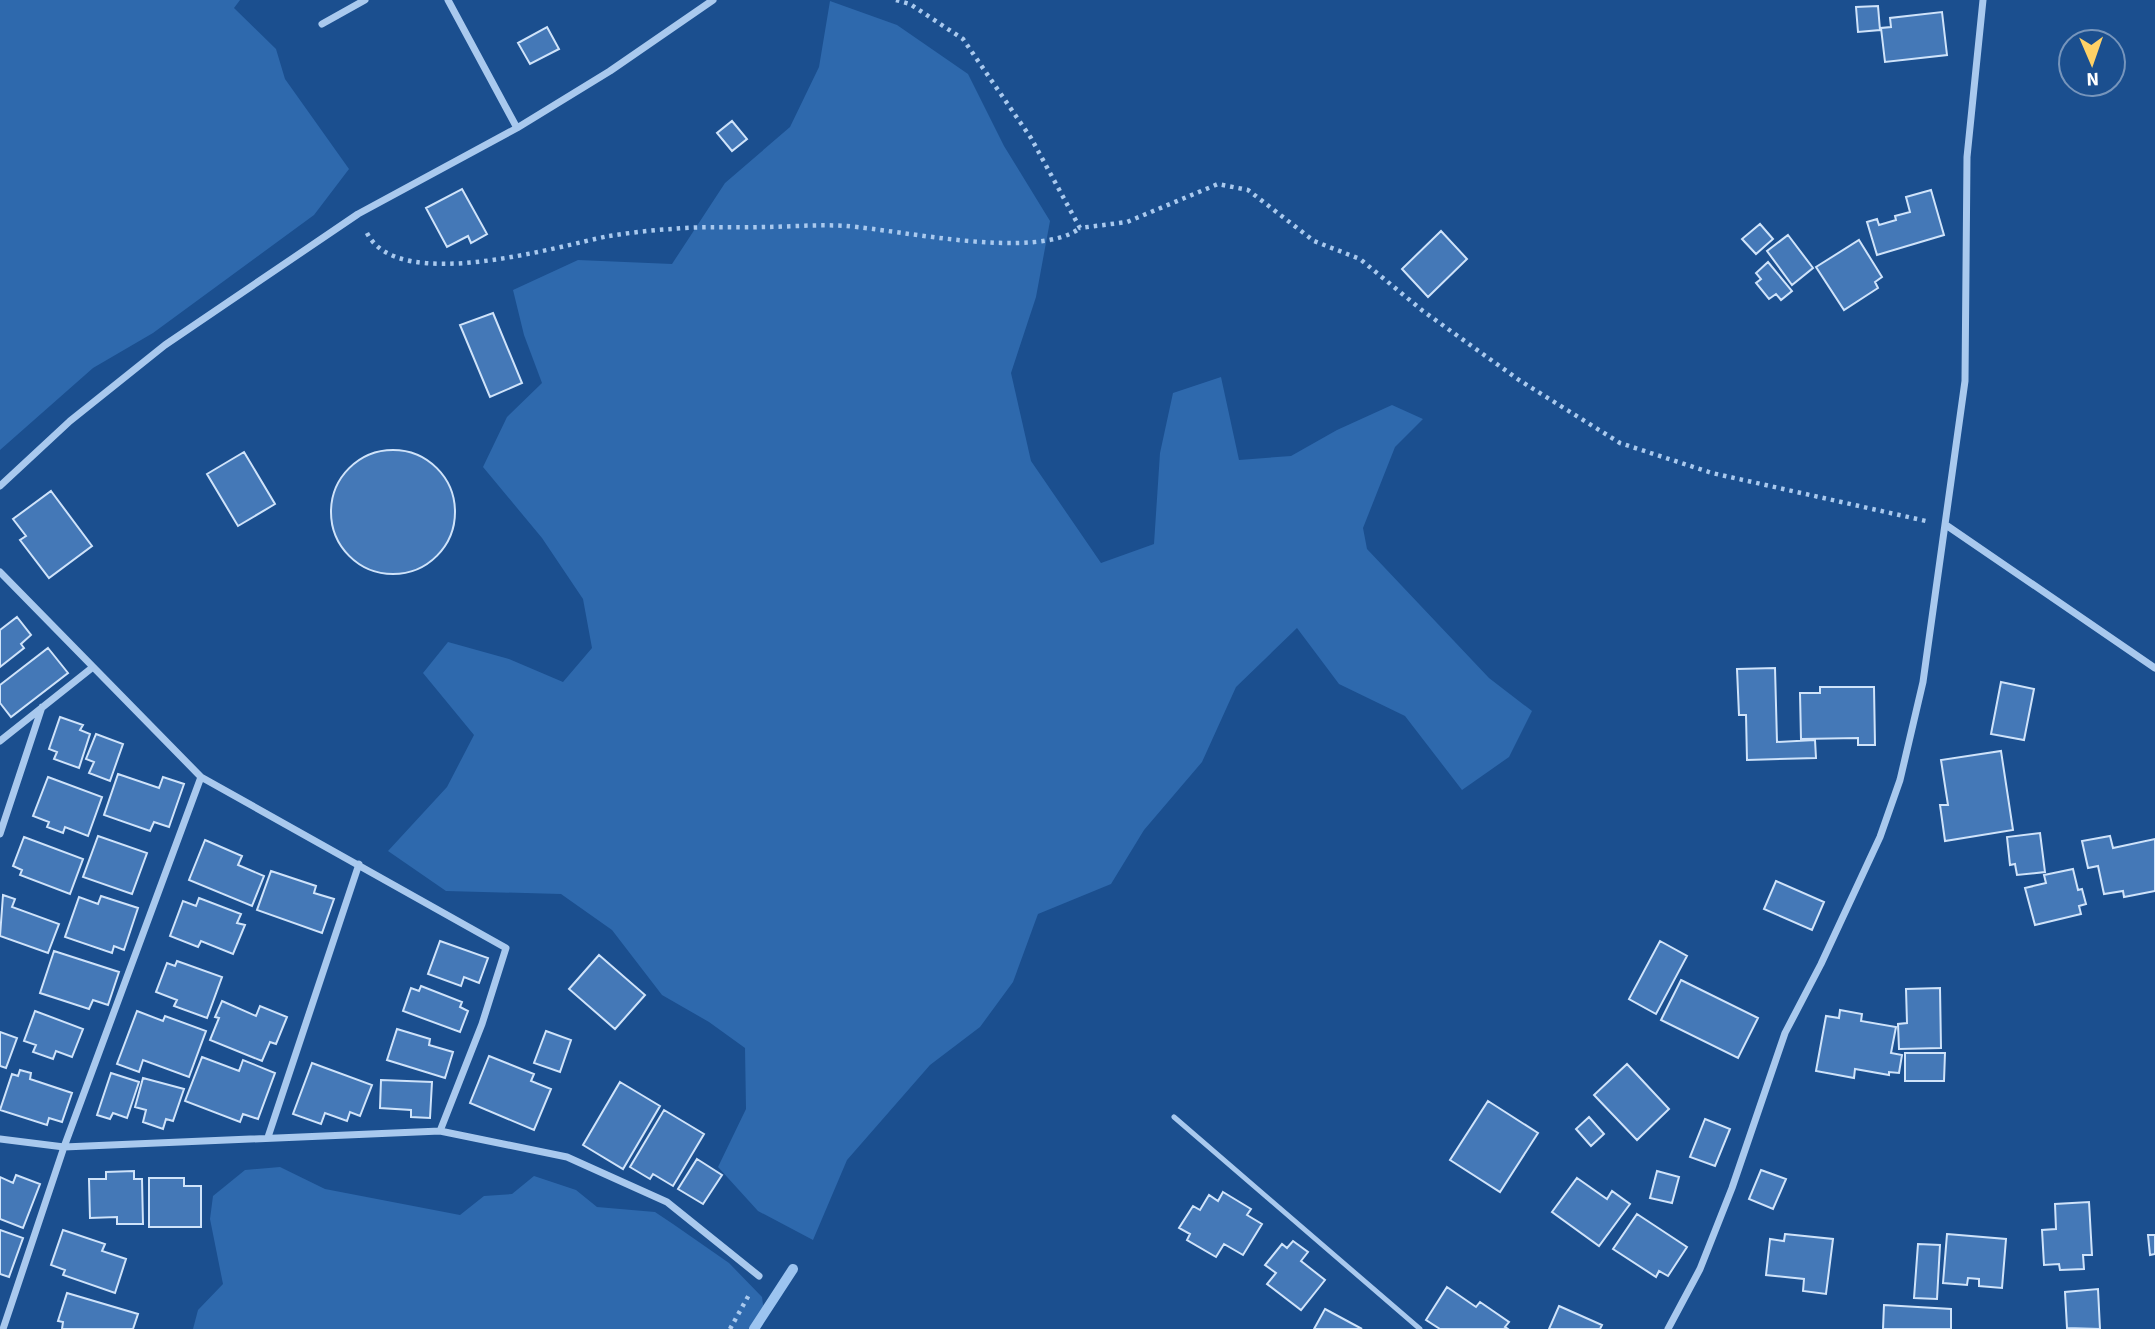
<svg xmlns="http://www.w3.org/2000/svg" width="2155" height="1329" font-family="'Source Sans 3',sans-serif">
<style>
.green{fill:#2e69ad}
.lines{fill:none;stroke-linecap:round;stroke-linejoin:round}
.stream{stroke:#9cc4f0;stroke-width:10}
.building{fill:#4478b7;stroke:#cfe3fa;stroke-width:2}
.path{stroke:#a9c9ee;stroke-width:4.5;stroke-dasharray:3.5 5;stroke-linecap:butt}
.lane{stroke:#a9c9ee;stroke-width:5}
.street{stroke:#a9c9ee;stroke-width:7}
</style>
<rect width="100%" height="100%" fill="#1b4f8f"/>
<path class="green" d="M0 0H240L234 8 276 49 285 79 349 169 314 215 153 333 93 368 0 450Z
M830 1 897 25 968 74 1004 146 1050 221 1036 297 1011 373 1031 461 1101 563 1154 544 1160 453 1173 393 1221 377 1239 460 1291 456 1337 430 1392 405 1423 419 1395 447 1363 528 1367 549 1489 678 1532 711 1509 757 1462 790 1405 716 1339 684 1297 628 1236 687 1202 762 1144 830 1111 884 1038 914 1013 982 980 1027 930 1065 847 1160 813 1240 758 1211 718 1167 746 1109 745 1048 709 1022 662 995 612 930 561 894 446 891 388 851 447 787 474 735 423 673 448 642 509 659 563 682 592 648 583 599 542 538 483 467 507 417 542 383 524 335 513 290 578 260 672 264 725 183 790 127 819 67Z
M280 1167 325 1189 460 1215 484 1196 512 1194 534 1176 576 1190 597 1207 655 1212 673 1224 729 1263 762 1297 765 1320 760 1329H193L198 1310 223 1284 210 1219 213 1196 245 1170Z"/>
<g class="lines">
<path class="stream" d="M754 1329 793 1269"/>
</g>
<path class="building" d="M1878 6 1880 30 1858 32 1856 7Z
M1942 12 1947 55 1885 62 1881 28 1891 27 1890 18Z
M547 27 559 49 530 64 518 43Z
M732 121 747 139 732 151 717 133Z
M462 189 487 234 471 243 468 236 447 247 426 208Z
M1931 190 1944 235 1877 255 1867 222 1877 219 1879 225 1896 220 1895 216 1910 212 1906 197Z
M1760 224 1773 239 1756 254 1742 239Z
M1441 231 1467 259 1428 297 1402 269Z
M1788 235 1813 268 1792 285 1767 251Z
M1859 240 1882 277 1875 282 1878 288 1844 310 1816 267Z
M1768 262 1792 291 1781 300 1776 294 1769 299 1756 283 1761 279 1756 273Z
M493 313 522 383 490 397 460 325Z
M331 512a62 62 0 1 1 124 0a62 62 0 1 1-124 0Z
M244 452 275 504 238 526 207 474Z
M51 491 92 546 49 578 20 540 26 536 13 519Z
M17 617 31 635 21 644 24 648 0 667V630Z
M48 648 68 673 11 717 0 703V685Z
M1775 668 1777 742 1815 740 1816 758 1747 760 1746 715H1739L1737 669Z
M2001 682 2034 689 2024 740 1991 734Z
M1820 687H1874L1875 745H1858V738L1801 739 1800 693H1820Z
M60 717 83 725 80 730 90 734 79 768 54 759 57 752 49 749Z
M96 734 123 744 110 781 89 773 94 762 86 759Z
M2001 751 2013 830 1945 841 1940 805H1948L1941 760Z
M118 774 159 788 163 777 184 784 169 827 154 822 150 831 104 815Z
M48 777 102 797 88 836 65 827 63 833 47 827 49 822 33 816Z
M2040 833 2045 872 2017 875 2015 864 2010 865 2007 837Z
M98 836 147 853 132 894 83 877Z
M2110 836 2113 848 2155 839V891L2124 897 2123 891 2104 894 2098 866 2088 868 2082 841Z
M24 837 83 859 70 894 20 875 22 870 13 866Z
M205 840 242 856 238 865 264 876 252 906 189 880Z
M2073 869 2078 890 2082 889 2086 904 2079 906 2081 914 2035 925 2025 888 2046 883 2044 875Z
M271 871 316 886 314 893 334 899 322 933 257 910Z
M1776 881 1824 902 1812 930 1764 909Z
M3 895 15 899 12 907 59 924 48 953 0 936Z
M101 896 138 908 124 950 114 946 112 953 65 937 79 897 98 904Z
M199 898 241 914 237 923 245 925 233 954 201 941 198 947 170 936 183 901 196 906Z
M440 941 488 958 479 983 464 977 461 986 428 974Z
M1660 941 1687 956 1656 1014 1629 999Z
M54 951 119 972 108 1005 93 1000 89 1009 40 993Z
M599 955 645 995 615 1029 569 989Z
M177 961 222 977 207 1018 174 1006 177 1000 156 992 167 963 175 966Z
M1681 980 1758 1018 1738 1058 1661 1020Z
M421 986 462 1002 460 1007 468 1011 460 1032 403 1011 411 988 419 991Z
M1940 988 1941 1048 1899 1049 1898 1024 1907 1023 1906 989Z
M222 1001 256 1016 260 1006 287 1017 276 1044 270 1042 262 1061 210 1040 219 1018 215 1017Z
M1840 1010 1862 1014 1861 1021 1896 1027 1891 1053 1902 1055 1899 1073 1889 1072V1075L1855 1069 1854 1078 1816 1071 1826 1016 1839 1018Z
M35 1011 83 1029 72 1057 56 1051 53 1059 33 1052 36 1045 24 1041Z
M137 1011 163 1021 165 1016 206 1031 189 1077 143 1060 139 1072 117 1064Z
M397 1029 430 1039 429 1045 453 1052 445 1078 387 1060Z
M546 1031 571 1040 560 1072 534 1063Z
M0 1032 17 1038 6 1068 0 1066Z
M1905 1053H1945L1944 1081H1905Z
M489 1056 534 1074 531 1081 551 1089 534 1130 470 1103Z
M202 1057 239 1071 243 1060 275 1073 258 1119 243 1114 240 1122 185 1101Z
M312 1063 372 1085 360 1116 350 1112 347 1121 325 1113 321 1124 293 1114Z
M1627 1064 1669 1109 1637 1140 1594 1095Z
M20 1070 31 1073 30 1079 72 1093 62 1122 49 1118 47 1125 0 1110 12 1074 18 1076Z
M111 1073 139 1082 127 1118 113 1113 110 1119 97 1115Z
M143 1078 184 1089 173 1121 166 1119 163 1129 143 1122 146 1110 135 1107Z
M381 1080 432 1082 430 1118 411 1117V1110L380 1108Z
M620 1082 660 1106 623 1169 583 1145Z
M1488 1101 1538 1133 1500 1192 1450 1160Z
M664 1110 704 1134 673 1186 653 1174 650 1179 630 1167Z
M1589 1117 1604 1134 1591 1146 1576 1129Z
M1705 1119 1730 1129 1715 1166 1690 1157Z
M697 1159 722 1175 703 1204 678 1189Z
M1761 1170 1786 1179 1773 1209 1749 1199Z
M134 1171V1179H142L143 1224H117V1217L90 1218 89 1179H106V1172Z
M1657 1171 1679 1177 1672 1203 1650 1198Z
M16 1175 40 1184 23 1228 0 1219V1177L13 1183Z
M149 1178H184V1186H201V1227H149Z
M1577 1178 1607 1199 1612 1191 1630 1204 1599 1246 1552 1212Z
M1223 1192 1251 1209 1247 1215 1262 1224 1243 1255 1224 1244 1216 1257 1187 1240 1190 1234 1179 1228 1193 1206 1200 1210 1209 1195 1218 1201Z
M2089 1202 2092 1255H2083L2084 1269 2060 1270 2059 1264 2044 1265 2042 1230 2056 1229 2055 1204Z
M1637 1214 1687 1247 1668 1276 1659 1271 1656 1277 1613 1249Z
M0 1230 23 1238 9 1277 0 1274Z
M63 1230 105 1244 102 1251 126 1259 115 1293 63 1275 65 1270 51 1265Z
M1785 1234 1833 1239 1826 1294 1803 1291 1804 1279 1766 1275 1770 1239 1784 1241Z
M1947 1234 2006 1239 2002 1288 1979 1286V1279L1968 1278 1967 1285 1943 1283Z
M2148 1235H2155V1254L2150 1255Z
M1293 1241 1308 1252 1301 1261 1325 1280 1301 1310 1267 1284 1276 1273 1265 1265 1282 1244 1287 1248Z
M1918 1244 1940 1245 1937 1299 1914 1298Z
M1447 1287 1476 1307 1480 1302 1509 1322 1505 1327 1508 1329H1440L1426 1320Z
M2098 1289 2100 1329 2067 1328 2065 1292Z
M67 1293 138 1314 133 1329H62L63 1322 58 1321Z
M1884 1305 1951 1309V1329H1883Z
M1559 1306 1602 1325 1600 1329H1549Z
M1325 1309 1362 1329H1314Z"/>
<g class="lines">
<path class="path" d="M896 0 910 4 963 39 1031 138 1080 228 1127 222 1218 184 1248 190 1314 241 1360 259 1423 311 1519 380 1620 443 1712 473 1926 521
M367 233C398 295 558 246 609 236 629 233 651 230 672 229 701 226 732 228 762 227 789 227 818 224 846 226 901 230 1037 261 1080 228
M730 1329 750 1293"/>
<path class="lane" d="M1174 1117 1420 1329"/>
<path class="street" d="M448 0 517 128
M322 24 365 0
M0 486 70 421 165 345 358 214 517 128 610 71 713 0
M1946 525 2155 668
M0 572 201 777 506 948 482 1024 440 1131
M0 741 93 667
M0 834 42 707
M268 1137 359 864
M0 1139 64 1147 440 1131 567 1157 667 1202 759 1276
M3 1329 64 1147 201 777
M1668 1329 1700 1269 1732 1188 1785 1033 1821 964 1880 837 1900 780 1923 682 1965 381 1967 157 1983 0"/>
</g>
<g transform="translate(2092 63) rotate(178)"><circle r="33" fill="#1b4f8f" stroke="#7695bc" stroke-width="2"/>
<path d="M0-5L12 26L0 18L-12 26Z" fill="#ffd166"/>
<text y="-10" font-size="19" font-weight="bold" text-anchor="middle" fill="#ffffff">N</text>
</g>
</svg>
